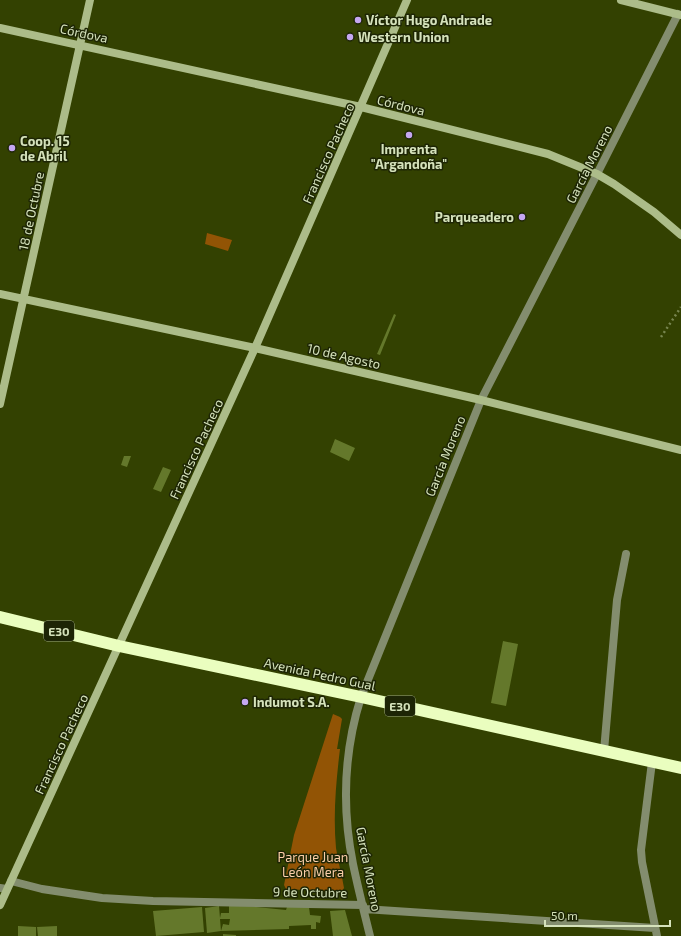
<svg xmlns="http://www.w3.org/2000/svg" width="681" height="936" font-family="'Exo 2',sans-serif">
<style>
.green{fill:#925405}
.building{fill:#64782b}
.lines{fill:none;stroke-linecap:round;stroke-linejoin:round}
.path{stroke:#788650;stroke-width:2.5;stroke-dasharray:2 3;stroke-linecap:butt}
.lane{stroke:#838d6e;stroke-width:8}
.street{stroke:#838d6e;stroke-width:8}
.secondary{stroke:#acbc89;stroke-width:8}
.highway{stroke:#eafebf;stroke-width:12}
.poi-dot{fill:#c5a7f1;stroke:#1d2505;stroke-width:1.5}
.labels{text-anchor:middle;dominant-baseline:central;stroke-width:3;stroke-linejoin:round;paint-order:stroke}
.shield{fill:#1d2505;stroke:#9ea984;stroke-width:1}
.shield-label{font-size:12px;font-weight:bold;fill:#d5e2bb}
.poi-label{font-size:13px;font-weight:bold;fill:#d5e2bb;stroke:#1d2505;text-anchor:start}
.street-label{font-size:13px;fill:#d5e2bb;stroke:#1d2505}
.park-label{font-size:13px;fill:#fbcea8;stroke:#1d2505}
</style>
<rect width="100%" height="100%" fill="#334101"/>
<path class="green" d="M207 233 232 240 228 251 205 244Z
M333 714 340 717 342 719 337 749H340C336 782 333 815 336 848 338 862 342 875 344 888L342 891 340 892 286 889 284 885 294 835Z"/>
<path class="building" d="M394 314 396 315 380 355 377 354Z
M335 439 355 448 349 461 330 452Z
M124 456H131L127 467 121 465Z
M163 467 171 470 161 492 153 489Z
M503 641 518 644 506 706 491 703Z
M229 904 286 910 287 907H309L310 915 321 916 320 923 316 922V929H311V925L289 926V929L221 931 223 924 229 925 230 919H220L221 931 207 933 205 908 219 906 220 918 221 913H229Z
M202 907 204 932 156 936 153 911Z
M345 910 352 936H333L330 911Z
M18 926 36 927V936H18Z
M57 926V936H38L37 927Z
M223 934 236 935V936H223Z"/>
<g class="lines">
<path class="path" d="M661 337 681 307"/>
<path class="lane" d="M604 751 617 600 626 554"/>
<path class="street" d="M652 762 641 850 642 862 657 936
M11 881 42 889 102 898 153 901 363 905 364 909 655 928
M0 888 7 889
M370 936C364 912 358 888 353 864 342 809 344 751 361 697L481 400 597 174 678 14"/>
<path class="secondary" d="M621 0 681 15
M0 28 361 107 548 154 597 174 614 184 654 212 681 235
M0 294 255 348 481 400 681 450
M0 404 90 0
M0 905 255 348 407 0"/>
<path class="highway" d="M0 617 119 646 361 697 681 768"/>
</g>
<g class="poi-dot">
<circle cx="358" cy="20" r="4"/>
<circle cx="350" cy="37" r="4"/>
<circle cx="409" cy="135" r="4"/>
<circle cx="12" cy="148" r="4"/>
<circle cx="522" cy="217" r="4"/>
<circle cx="245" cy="702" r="4"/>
</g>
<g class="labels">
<g class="shield">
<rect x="44" y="621" width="30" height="20" rx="3"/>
<rect x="385" y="696" width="30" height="20" rx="3"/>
</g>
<g class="shield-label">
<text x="59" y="631">E30</text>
<text x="400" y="706">E30</text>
</g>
<g class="poi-label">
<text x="366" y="20">Víctor Hugo Andrade</text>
<text x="358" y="37">Western Union</text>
<text x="20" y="141">Coop. 15<tspan x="20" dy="15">de Abril</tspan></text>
<text x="409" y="149" text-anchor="middle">Imprenta<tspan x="409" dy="15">"Argandoña"</tspan></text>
<text x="514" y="217" text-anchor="end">Parqueadero</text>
<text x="253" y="702">Indumot S.A.</text>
</g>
<g class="street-label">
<text transform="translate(84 33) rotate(12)">Córdova</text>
<text transform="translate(401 105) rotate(14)">Córdova</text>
<text transform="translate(328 153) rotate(-66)">Francisco Pacheco</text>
<text transform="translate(589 164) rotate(-63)">García Moreno</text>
<text transform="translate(31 211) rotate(-78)">18 de Octubre</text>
<text transform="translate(344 356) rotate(13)">10 de Agosto</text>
<text transform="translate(196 449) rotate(-65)">Francisco Pacheco</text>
<text transform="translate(445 456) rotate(-68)">García Moreno</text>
<text transform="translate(320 674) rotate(12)">Avenida Pedro Gual</text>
<text transform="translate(61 744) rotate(-65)">Francisco Pacheco</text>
<text transform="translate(369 869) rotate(79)">García Moreno</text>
<text transform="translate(310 892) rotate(1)">9 de Octubre</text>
</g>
<g class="park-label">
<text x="313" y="857">Parque Juan<tspan x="313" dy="15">León Mera</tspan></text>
</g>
</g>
<path d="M545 920v6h125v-6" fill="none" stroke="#d5e2bb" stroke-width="2"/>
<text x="551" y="920" font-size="12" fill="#d5e2bb" stroke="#1d2505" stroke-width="3" paint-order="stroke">50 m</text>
</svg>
